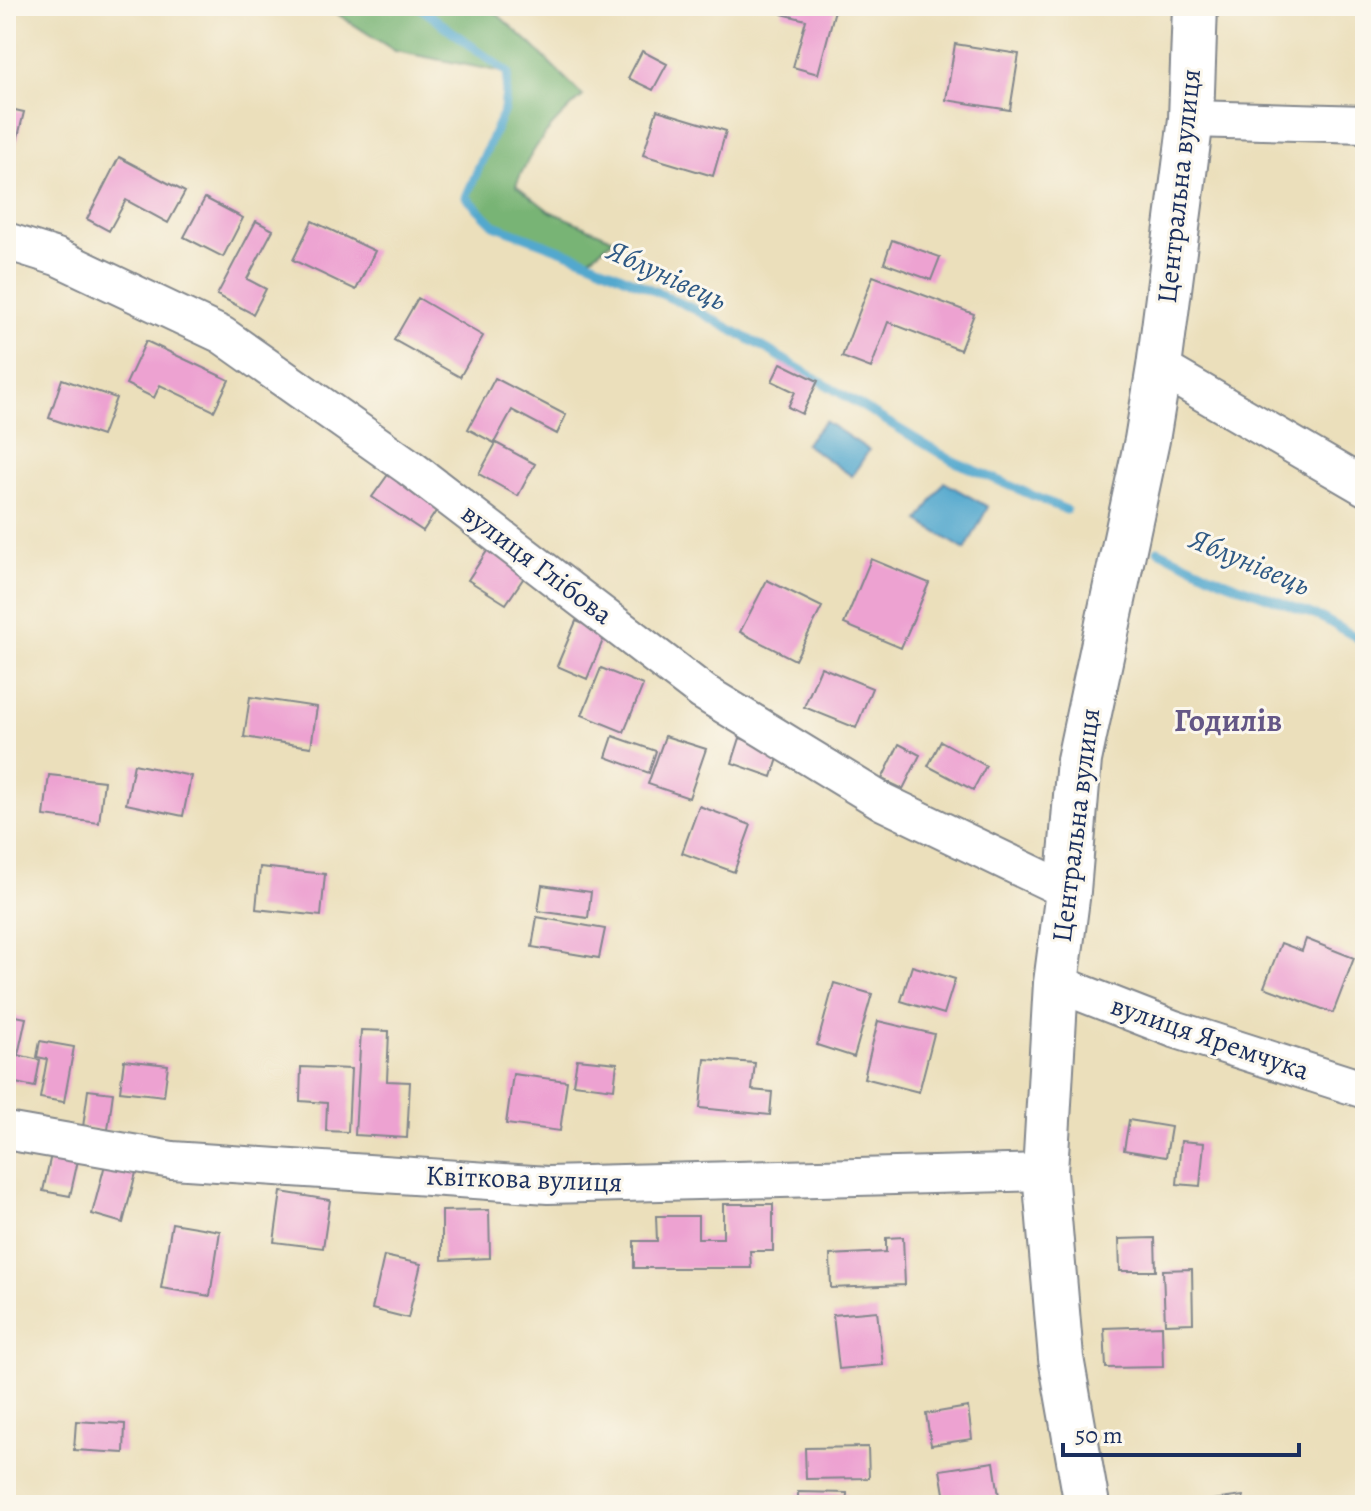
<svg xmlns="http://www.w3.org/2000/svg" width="1371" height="1511" font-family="Alegreya,serif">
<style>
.forest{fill:#78b474;stroke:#4a7269;stroke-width:2}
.water{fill:#52a8ce;stroke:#366c96;stroke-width:2}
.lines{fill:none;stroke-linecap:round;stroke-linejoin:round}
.stream{stroke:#52a8ce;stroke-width:9}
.building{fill:#eda2d1}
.minor-casing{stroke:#83878c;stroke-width:40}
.secondary-casing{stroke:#83878c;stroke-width:48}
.minor{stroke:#fff;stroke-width:36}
.secondary{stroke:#fff;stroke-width:44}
.labels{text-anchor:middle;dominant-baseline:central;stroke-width:6;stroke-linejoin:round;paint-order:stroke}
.street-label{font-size:28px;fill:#1b2f5e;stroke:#fbf7ec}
.water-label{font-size:30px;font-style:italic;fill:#2e5985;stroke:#fbf7ec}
.quarter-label{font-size:32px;font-weight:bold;fill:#645786;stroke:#fbf7ec}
</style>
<rect width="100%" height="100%" fill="#fbf7ec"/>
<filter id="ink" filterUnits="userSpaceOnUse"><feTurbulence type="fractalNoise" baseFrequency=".0125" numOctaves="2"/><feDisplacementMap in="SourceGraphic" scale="16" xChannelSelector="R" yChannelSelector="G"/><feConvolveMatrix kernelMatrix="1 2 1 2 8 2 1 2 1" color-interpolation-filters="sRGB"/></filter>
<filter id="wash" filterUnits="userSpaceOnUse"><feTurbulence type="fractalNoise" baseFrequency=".006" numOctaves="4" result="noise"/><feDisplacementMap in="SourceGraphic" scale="32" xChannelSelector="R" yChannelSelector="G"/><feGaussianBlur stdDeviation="1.8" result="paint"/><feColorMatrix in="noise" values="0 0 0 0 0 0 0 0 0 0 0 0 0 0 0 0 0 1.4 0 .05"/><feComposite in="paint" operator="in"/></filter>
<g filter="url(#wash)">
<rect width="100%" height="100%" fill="#ebdfbb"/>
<path class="forest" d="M318 6H488L532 45 583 96C551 124 533 145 516 185L549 211 614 239 587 260 494 225 466 197 504 110 508 73 395 51 331 10Z"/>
<path class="water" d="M825 421 869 450 852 476 805 444Z
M944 482 988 507 965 550 919 521Z"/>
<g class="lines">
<path class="stream" d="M418 6 508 73 504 110 466 197 494 225 587 260 694 309 770 351 951 460 1066 510
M1158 550 1220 579 1322 618 1365 642"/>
</g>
<g id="blocks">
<path class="building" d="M784 6H836L818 74 793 67 806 20 782 14Z
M955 44 1019 54 1010 110 946 100Z
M642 51 667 64 653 90 628 78Z
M6 108 24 112 10 170 6 169Z
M657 110 726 131 713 176 643 155Z
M119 157 185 192 168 223 126 200 109 231 87 219Z
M205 198 243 218 223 257 184 237Z
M256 221 273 230 247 279 266 289 253 314 217 295Z
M312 221 375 251 356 290 293 260Z
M892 240 940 257 931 280 884 263Z
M873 276 974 314 960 350 888 322 871 368 842 357Z
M418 298 483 336 460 377 394 340Z
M146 341 229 380 214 411 160 385 154 398 126 384Z
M781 363 818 381 802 414 788 407 795 392 772 381Z
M495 378 566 415 557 434 512 410 494 443 468 429Z
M62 379 116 398 102 436 49 418Z
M496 443 535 464 518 496 479 474Z
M392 469 442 502 423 531 372 497Z
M491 545 529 570 506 604 468 580Z
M871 559 929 583 901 648 844 624Z
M767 580 822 607 795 660 740 632Z
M576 621 606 633 587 679 557 666Z
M821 667 872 688 856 728 804 707Z
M601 668 643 685 624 732 582 715Z
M250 697 317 707 311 747 244 737Z
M613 736 656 751 649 773 606 757Z
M665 736 706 749 689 798 648 784Z
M740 738 780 752 772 777 732 763Z
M941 741 986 766 973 790 928 766Z
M899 744 920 755 903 789 882 779Z
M134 764 191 776 183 816 126 804Z
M49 775 104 781 99 823 44 816Z
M699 806 751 825 734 872 682 853Z
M260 867 325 874 321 916 256 909Z
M542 885 591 892 588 918 538 911Z
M537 917 605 929 599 958 532 947Z
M1306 939 1354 958 1333 1013 1264 987 1281 943 1302 951Z
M912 966 955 979 944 1014 901 1001Z
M834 983 872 994 854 1057 817 1045Z
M6 1014 26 1018 18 1055 40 1060 35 1087 6 1081Z
M878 1021 934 1034 919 1092 864 1078Z
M361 1030 389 1031 387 1081 410 1082 407 1138 355 1135Z
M40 1041 74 1047 64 1102 40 1098 47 1059 37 1057Z
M577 1059 617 1063 614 1089 573 1084Z
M705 1059 755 1063 752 1090 772 1092 770 1115 700 1108Z
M124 1060 168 1065 164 1096 120 1091Z
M301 1067 351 1069 348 1132 326 1131 327 1103 300 1101Z
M513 1074 567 1081 560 1131 506 1124Z
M88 1090 113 1093 108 1130 83 1127Z
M1129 1120 1171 1127 1166 1157 1124 1150Z
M1181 1141 1204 1143 1200 1186 1177 1184Z
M52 1150 79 1156 70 1196 43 1191Z
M107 1157 138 1165 123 1223 92 1214Z
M281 1192 330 1200 323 1248 274 1242Z
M723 1204H773V1251H750L751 1268H634V1241H657L656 1216H698V1238H723Z
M489 1210 490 1258 442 1260V1211Z
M172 1223 220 1231 210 1296 161 1288Z
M903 1237 905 1285 831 1288 830 1255 886 1252V1238Z
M1155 1238 1156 1271H1120L1119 1239Z
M384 1256 421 1264 408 1318 372 1309Z
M1192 1269 1193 1323 1165 1324 1163 1270Z
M877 1311 883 1365 839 1369 833 1315Z
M1162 1326 1163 1367 1106 1368 1104 1328Z
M968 1407 972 1439 931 1445 926 1414Z
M76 1421 125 1424 124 1453 74 1450Z
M868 1447 869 1478 806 1479 805 1448Z
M994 1462 1000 1503 946 1505 940 1470Z
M798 1492 847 1493V1505H798Z
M1243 1496 1245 1505H1189V1503Z"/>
</g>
</g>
<g filter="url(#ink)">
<use href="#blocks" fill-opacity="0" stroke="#83878c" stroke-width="2"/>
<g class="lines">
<defs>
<path id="minor" d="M1191 119 1365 124
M6 241 57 257 222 335 409 467 703 692 883 802 1068 891
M1159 367 1365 487
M1056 983 1174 1029 1365 1090
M6 1131 172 1160 548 1185 1045 1172"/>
<path id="secondary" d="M1087 1505 1061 1358 1045 1172 1056 983 1068 891 1079 760 1147 440 1159 367 1191 119 1195 6"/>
</defs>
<use href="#minor" class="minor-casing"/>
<use href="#secondary" class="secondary-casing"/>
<use href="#minor" class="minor"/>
<use href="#secondary" class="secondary"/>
</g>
</g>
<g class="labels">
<g class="street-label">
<text transform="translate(1179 186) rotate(-84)">Центральна вулиця</text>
<text transform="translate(537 564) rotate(37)">вулиця Глібова</text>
<text transform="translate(1076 825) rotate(-83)">Центральна вулиця</text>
<text transform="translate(1210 1038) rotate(19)">вулиця Яремчука</text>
<text transform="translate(524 1179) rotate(2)">Квіткова вулиця</text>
</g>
<g class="water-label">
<text transform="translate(667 275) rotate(25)">Яблунівець</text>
<text transform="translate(1250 562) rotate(23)">Яблунівець</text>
</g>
<g class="quarter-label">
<text x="1228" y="720">Годилів</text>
</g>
</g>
<rect width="1371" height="1511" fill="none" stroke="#fbf7ec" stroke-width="32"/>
<path d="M1063 1443v12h236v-12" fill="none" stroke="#1b2f5e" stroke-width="4"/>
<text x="1075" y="1443" font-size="24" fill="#1b2f5e" stroke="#fbf7ec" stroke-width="6" paint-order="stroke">50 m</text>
</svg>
